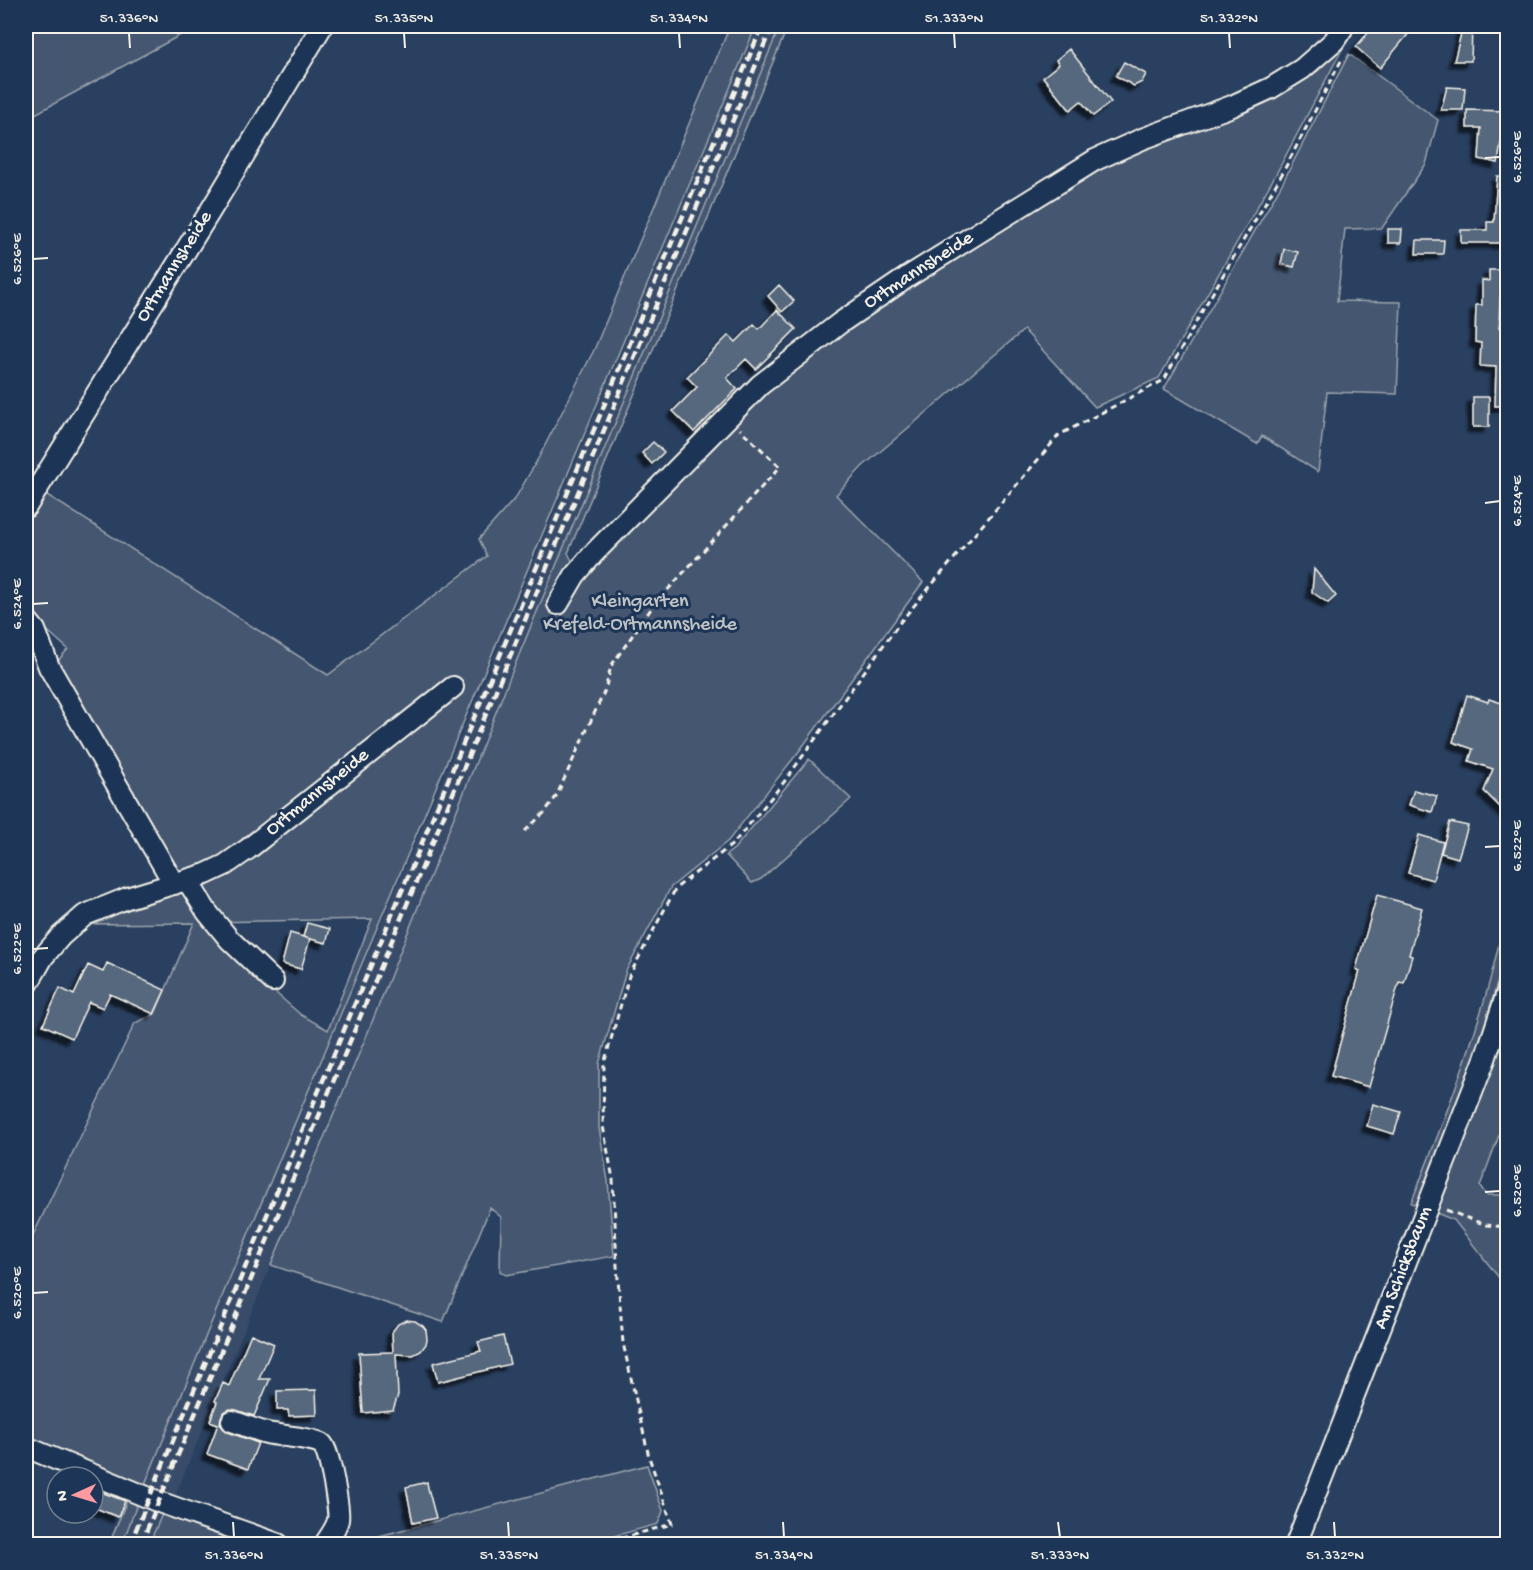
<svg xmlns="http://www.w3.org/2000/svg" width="1533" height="1570" font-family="'Gochi Hand',sans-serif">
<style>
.built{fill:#374c69}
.green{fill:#445771;stroke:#9ca4ac;stroke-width:1.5;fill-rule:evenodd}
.building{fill:#56677d;stroke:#f4f1e8;stroke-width:1.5;filter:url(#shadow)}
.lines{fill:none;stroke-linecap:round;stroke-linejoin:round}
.minor-casing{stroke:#f4f1e8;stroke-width:24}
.path{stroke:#f4f1e8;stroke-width:3;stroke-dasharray:6 4.5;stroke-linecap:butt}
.minor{stroke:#1d3557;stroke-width:20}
.rail{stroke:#f4f1e8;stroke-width:4.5;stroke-dasharray:9 4.5;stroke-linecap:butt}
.ticks{fill:none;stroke:#f4f1e8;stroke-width:2}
.labels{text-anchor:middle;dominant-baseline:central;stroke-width:6;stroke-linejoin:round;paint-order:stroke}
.street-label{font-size:20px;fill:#f4f1e8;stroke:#1d3557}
.park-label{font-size:20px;fill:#bfc3c4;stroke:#1d3557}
.neatline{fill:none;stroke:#f4f1e8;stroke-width:2}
.ticks-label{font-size:15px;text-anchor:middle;fill:#f4f1e8}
</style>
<defs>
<filter id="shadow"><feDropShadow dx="-5.5" dy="5.5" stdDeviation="1.5" flood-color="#0009"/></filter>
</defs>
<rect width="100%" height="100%" fill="#2a4060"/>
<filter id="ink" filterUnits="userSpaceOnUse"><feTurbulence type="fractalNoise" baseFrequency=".0167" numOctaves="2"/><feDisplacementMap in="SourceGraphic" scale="12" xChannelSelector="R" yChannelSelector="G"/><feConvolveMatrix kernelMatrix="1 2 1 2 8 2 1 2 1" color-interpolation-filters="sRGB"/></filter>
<g filter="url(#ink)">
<path class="built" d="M757 26H780L514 667 368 1032 175 1496 167 1514 163 1513 149 1544H122L145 1484 226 1287 485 680Z"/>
<path class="green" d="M26 26H197L26 119Z
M730 26H756L226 1287 145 1484 92 1469 26 1443V1250L135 1023 155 1014 194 923 86 924 200 886 255 856 459 694 238 847 183 876 161 844 56 663 68 649 32 617 26 601V517L41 491 328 675 487 556 479 539 516 497 539 457 594 350ZM372 919 328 1030 301 1015 253 973 208 922Z
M780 26H788L568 553 575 567 550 609 560 614 574 587 591 567 767 391 840 335 990 235 1101 167 1157 141 1263 104 1318 71 1347 40 1276 174 1159 378 1095 407 1024 330 862 467 836 495 923 582 800 750 728 841 671 887 626 971 599 1064V1128L608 1181 614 1256 506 1275 500 1271 501 1217 490 1208 443 1322 271 1265 368 1032 514 667Z
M1349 54 1438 120 1426 164 1382 228 1345 229 1337 301 1401 302 1397 394 1327 392 1318 472 1262 436 1257 444 1164 389 1283 182Z
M809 759 851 799 761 879 752 883 726 855 734 849Z
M1507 910V950L1480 1041 1419 1206 1411 1203C1437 1139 1462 1075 1482 1008 1492 976 1499 943 1507 910Z
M1507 1016V1114L1480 1186 1486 1195H1507V1288L1454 1220 1436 1213 1498 1048Z
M647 1465 663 1511 658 1524 585 1544H349Z
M128 1498 138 1502 122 1544H26V1543L95 1541 110 1542Z
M163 1512 245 1540 236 1544H149Z"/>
<path class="building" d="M1374 26H1415L1380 68 1356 47Z
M1463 26H1472L1471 61H1454Z
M1069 49 1111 102 1093 116 1081 101 1070 110 1043 77 1059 64 1056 60Z
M1124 62 1146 74 1142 82 1134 86 1116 76Z
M1447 87 1465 88 1463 110H1441Z
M1467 110 1508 111V142H1501L1498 163 1479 159 1481 128H1467Z
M1497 176H1508V239L1506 243H1461V230H1487V222H1494Z
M1388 229H1402L1401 243H1388Z
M1417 240H1444L1443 254H1416Z
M1284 249 1298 252 1294 267 1281 264Z
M1489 270H1508V298H1500L1499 328H1508V406H1495L1496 367 1480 366 1481 343 1475 342 1476 305H1482V280L1489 281Z
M779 285 794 301 782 312 768 296Z
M777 310 796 329 756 369 746 359 727 378 737 389 694 432 673 411 697 387 687 377 729 335 736 342 754 324 759 329Z
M1473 397H1489V427H1473Z
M653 442 664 452 652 464 642 453Z
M1314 569 1336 596 1328 603 1312 592Z
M1467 695 1488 702 1489 699 1508 705V815L1484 791 1493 769 1469 761 1473 749 1453 742Z
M1414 790 1437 796 1432 812 1409 805Z
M1450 822 1468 826 1458 858 1441 853Z
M1419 835 1443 842 1433 880 1408 873Z
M1377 895 1422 908 1409 955 1412 956 1404 983 1399 982 1369 1087 1331 1076 1360 971 1356 969Z
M307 923 330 929 326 943 303 937Z
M290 933 310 939 301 969 282 964Z
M107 963 165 990 154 1014 110 994 103 1008 89 1002 72 1038 43 1025 60 988 74 995 88 965 103 972Z
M1373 1104 1401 1112 1394 1134 1367 1126Z
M406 1320 415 1321 423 1326 426 1330 427 1339 426 1344 421 1351 413 1355 396 1354 398 1395 393 1410 363 1413 359 1353 393 1352 392 1332 398 1324Z
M251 1334 274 1344 259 1379H270L254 1416 236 1410 230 1409 224 1412 221 1417 220 1423 223 1428 228 1432 258 1443 248 1469 207 1454 218 1424 210 1421 217 1402 215 1401 223 1383 229 1386Z
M503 1336 510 1364 438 1382 433 1363 481 1351 478 1342Z
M316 1390 317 1415 289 1416 288 1410H277V1391Z
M427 1482 428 1488 436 1518 413 1523 406 1487Z
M93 1489 125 1501 118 1517 93 1507Z"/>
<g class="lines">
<defs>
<path id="minor" d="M26 507 209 213 322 26
M558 604 575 575 594 553 760 385 840 323 909 276 1095 160 1142 139 1232 106 1271 88 1302 69 1334 41 1342 29 1343 26
M26 619 35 630 49 667 174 884
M187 880 207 912 229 939 273 981
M26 987 43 957 61 936 85 915 127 898 206 874 225 865 248 849 453 687
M232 1421C244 1425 255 1430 267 1433 280 1436 313 1438 322 1444 329 1448 340 1510 338 1520 336 1529 329 1537 325 1544
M26 1447 159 1502 278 1544
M1296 1544 1485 1059 1508 990"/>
</defs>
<use href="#minor" class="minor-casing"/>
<path class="path" d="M525 831 544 813 556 797 605 690 611 666 653 606 780 467 740 429
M1446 1210 1486 1225 1508 1227
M601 1544 672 1524 649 1457 623 1343 617 1266 613 1179 603 1126 604 1064 629 976 676 888 733 844 784 782 901 621 1059 435 1164 380 1201 313 1282 174 1342 59"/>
<use href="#minor" class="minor"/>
<path class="rail" d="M130 1544 762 26
M141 1544 772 26"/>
</g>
</g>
<path class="ticks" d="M129 33 130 48M404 33 405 48M679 33 680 48M954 33 955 48M1229 33 1230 48M1485 158 1500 157M33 259 48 258M1485 503 1500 501M33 604 48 603M1485 847 1500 846M33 949 48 948M1485 1192 1500 1191M33 1293 48 1292M233 1522 234 1537M508 1522 509 1537M783 1522 784 1537M1058 1522 1060 1537M1334 1522 1335 1537"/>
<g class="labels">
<g class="street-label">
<text transform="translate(175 267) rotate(-58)">Ortmannsheide</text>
<text transform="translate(919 271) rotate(-33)">Ortmannsheide</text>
<text transform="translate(318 793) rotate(-39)">Ortmannsheide</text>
<text transform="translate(1404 1268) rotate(-69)">Am Schicksbaum</text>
</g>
<g class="park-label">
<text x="640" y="602">Kleingarten<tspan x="640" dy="23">Krefeld-Ortmannsheide</tspan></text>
</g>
</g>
<rect width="1533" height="1570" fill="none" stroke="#1d3557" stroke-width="66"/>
<g transform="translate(75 1495) rotate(266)"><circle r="28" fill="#1d3557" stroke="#738091" stroke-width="1.5"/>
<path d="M0-4.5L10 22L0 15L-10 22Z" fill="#ff9aa2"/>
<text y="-9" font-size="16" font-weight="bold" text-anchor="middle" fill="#f4f1e8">N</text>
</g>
<rect x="33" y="33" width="1467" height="1504" class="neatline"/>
<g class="ticks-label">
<text x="129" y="22">51.336°N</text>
<text x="404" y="22">51.335°N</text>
<text x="679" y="22">51.334°N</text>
<text x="954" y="22">51.333°N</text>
<text x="1229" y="22">51.332°N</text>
<text transform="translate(1516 157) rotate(-90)" y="5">6.526°E</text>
<text transform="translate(16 259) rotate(-90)" y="5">6.526°E</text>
<text transform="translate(1516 501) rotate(-90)" y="5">6.524°E</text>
<text transform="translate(16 604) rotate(-90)" y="5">6.524°E</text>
<text transform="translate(1516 846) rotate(-90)" y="5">6.522°E</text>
<text transform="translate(16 949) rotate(-90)" y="5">6.522°E</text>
<text transform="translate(1516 1191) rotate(-90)" y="5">6.520°E</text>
<text transform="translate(16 1293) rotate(-90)" y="5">6.520°E</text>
<text x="234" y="1559">51.336°N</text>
<text x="509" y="1559">51.335°N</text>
<text x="784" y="1559">51.334°N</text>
<text x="1060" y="1559">51.333°N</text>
<text x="1335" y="1559">51.332°N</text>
</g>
</svg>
